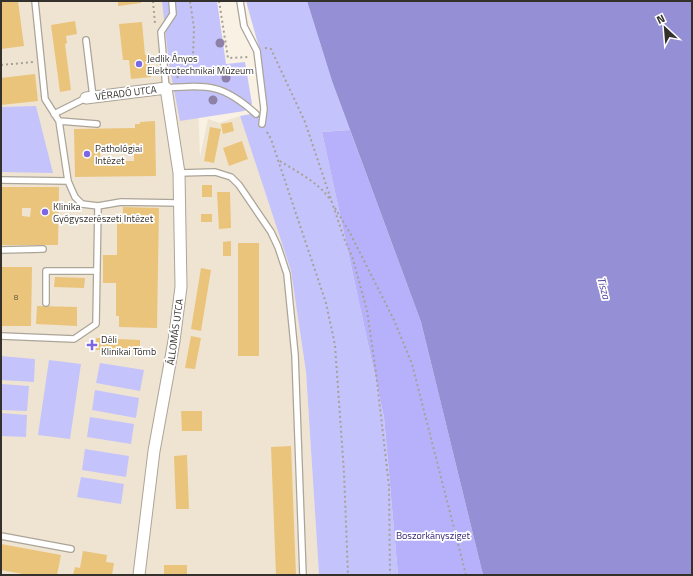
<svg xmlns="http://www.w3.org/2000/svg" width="693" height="576" font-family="'Titillium Web',sans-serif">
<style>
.built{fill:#efe4d1}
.green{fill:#c5c3fb}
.forest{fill:#b6b1fa}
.water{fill:#9590d6}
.building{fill:#eac47a;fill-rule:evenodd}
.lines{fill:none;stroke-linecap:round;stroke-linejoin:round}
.lane-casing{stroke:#aba498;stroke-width:8}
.street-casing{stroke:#aba498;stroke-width:13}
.path{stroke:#a6a197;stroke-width:2;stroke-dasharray:2 3;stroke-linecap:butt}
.lane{stroke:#fff;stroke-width:5.5}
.street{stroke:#fff;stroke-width:11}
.tree{fill:#8d81a8}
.poi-dot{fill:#7c68e4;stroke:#fff;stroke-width:1.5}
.labels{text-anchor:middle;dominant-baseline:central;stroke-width:3.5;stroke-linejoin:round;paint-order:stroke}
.number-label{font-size:8px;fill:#625640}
.poi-label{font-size:10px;fill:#34312c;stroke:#fff;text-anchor:start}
.street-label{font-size:10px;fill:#34312c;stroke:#fff}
.park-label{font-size:10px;fill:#362577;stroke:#fff}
.water-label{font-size:11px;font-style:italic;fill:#55489c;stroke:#fff}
</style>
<rect width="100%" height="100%" fill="#f8f1e4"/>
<path class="built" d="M1 1H194L200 157 208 119 219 123 240 116 291 271 306 372 319 575H1Z"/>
<path class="green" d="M162 1H217L226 64 245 62 252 104 244 111 180 121 169 64Z
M246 1H307L332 81 350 130 322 132 384 417 398 575H319L306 372 291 271 240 116 267 111 260 51Z
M36 106 53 173 1 172V107Z
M1 356 35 359 34 382 1 380Z
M49 360 81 364 70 439 38 435Z
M100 363 144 370 140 391 96 383Z
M1 384 29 386 27 411 1 410Z
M95 390 139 398 136 418 92 410Z
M1 413 27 415 26 437 1 436Z
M90 417 134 424 131 444 87 437Z
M85 449 129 456 126 477 82 470Z
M81 477 124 484 121 504 77 497Z"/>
<path class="forest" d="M350 130 421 322 483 575H398L384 417 322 132Z"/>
<path class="water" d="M307 1H692V575H483L421 322 332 81Z"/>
<path class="building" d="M1 1H18L24 46 1 49Z
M118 1H141V3L118 6Z
M75 21 77 34 66 36 67 43 65 44 71 90 60 92 51 25Z
M142 22 145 55 149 54 151 77 131 79 129 60H123L119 24Z
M35 74 38 101 1 105V78Z
M155 121 156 176 75 177 74 129 135 128V124H140V122ZM100 148H134V161H100Z
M232 122 234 131 223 134 221 124Z
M210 127 221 129 214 163 204 161Z
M242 141 248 159 229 166 223 148Z
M202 185H212V197H202Z
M1 187H59L58 245H1ZM22 208H31L30 217 22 216Z
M217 192H230L231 228 219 229Z
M123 207 159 208 157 328 119 327V316H116V283H103V255H117V222H123Z
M201 214H212V222H201Z
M231 241V256H223V242Z
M238 243H259V356H238Z
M1 267H32L31 326H1Z
M201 268 211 270 201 331 191 329Z
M55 277 85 278 84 288 54 287Z
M37 306 77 307V326L36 324Z
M191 336 201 338 195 369 185 368Z
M96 338 140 340V351L96 350Z
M181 411H202V431H182Z
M291 446 296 575H276L271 447Z
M187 455 189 509H176L174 456Z
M1 544 61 555 57 575H28L1 570Z
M83 551 107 555 106 562 114 563 112 575H73L75 567 80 568Z
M164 565H187V574L164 575Z"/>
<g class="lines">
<defs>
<path id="lane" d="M172 1 173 14 161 32 166 88C209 85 223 84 256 114
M240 1 244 26 257 51 264 109 262 124
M86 40 93 97
M54 114 86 98
M59 121 97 124
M179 173 215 172 231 177 239 185 271 232 278 247 287 274 295 355 303 575
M1 180 68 181 59 121 45 99 35 1
M68 181 75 197 82 204 98 206 121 202 180 203
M1 250 43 249
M46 303V271H97
M1 336 74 339 96 324 98 206
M1 536 71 549"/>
<path id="street" d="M86 98 166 88 179 173 181 287 174 341 154 451 139 575"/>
</defs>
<use href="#lane" class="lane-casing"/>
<use href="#street" class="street-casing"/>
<path class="path" d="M153 1 155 24
M219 1 228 58 248 57V59
M265 48 271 49 305 122 345 241 352 256 367 310 376 373 389 486 390 575
M1 65 34 62
M177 78 193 56 194 28 190 1
M267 132 271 139 326 303 335 345 344 473 348 575
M280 161C297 172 320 183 331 201
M335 208 350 233 394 320 412 364 466 575"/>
<use href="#lane" class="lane"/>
<use href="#street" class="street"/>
</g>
<g class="tree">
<circle cx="220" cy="43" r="4.5"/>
<circle cx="226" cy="78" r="4.5"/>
<circle cx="213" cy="100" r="4.5"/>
</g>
<g class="poi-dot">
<circle cx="139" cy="64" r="4"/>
<circle cx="87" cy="154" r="4"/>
<circle cx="45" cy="212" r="4"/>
<path d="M90 339h4v4h4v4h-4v4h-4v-4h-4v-4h4z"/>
</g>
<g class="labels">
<g class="number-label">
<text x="16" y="297">8</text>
</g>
<g class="poi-label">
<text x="147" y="58">Jedlik Ányos<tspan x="147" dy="12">Elektrotechnikai Múzeum</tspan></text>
<text x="95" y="148">Pathológiai<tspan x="95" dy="12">Intézet</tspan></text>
<text x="53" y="206">Klinika<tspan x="53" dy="12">Gyógyszerészeti Intézet</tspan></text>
<text x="101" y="339">Déli<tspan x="101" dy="12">Klinikai Tömb</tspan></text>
</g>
<g class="street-label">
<text transform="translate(126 93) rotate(-7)">VÉRADÓ UTCA</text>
<text transform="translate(175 332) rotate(-82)">ÁLLOMÁS UTCA</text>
</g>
<g class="park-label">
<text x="433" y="535">Boszorkánysziget</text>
</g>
<g class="water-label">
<text transform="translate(604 288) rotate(75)">Tisza</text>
</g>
</g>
<rect width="693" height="576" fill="none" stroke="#34312c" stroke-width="4"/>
<g transform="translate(665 28) rotate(334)" stroke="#ffffff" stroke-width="3" paint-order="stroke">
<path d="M0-3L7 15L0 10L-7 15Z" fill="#34312c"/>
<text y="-6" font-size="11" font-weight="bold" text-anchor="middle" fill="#34312c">N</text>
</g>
</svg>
